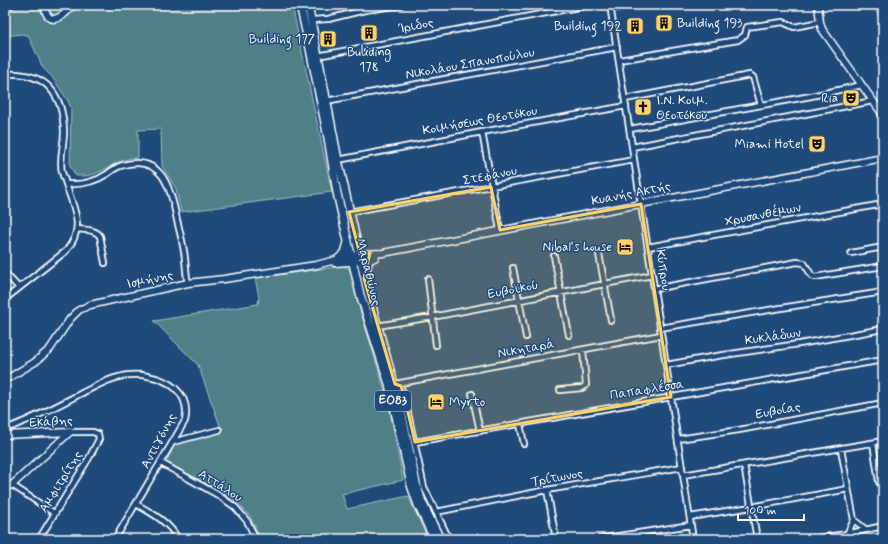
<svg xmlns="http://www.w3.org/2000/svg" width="888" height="544" font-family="Mynerve,sans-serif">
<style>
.green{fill:#517f88;stroke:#a8bfc4}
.water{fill:#457ca1;stroke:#8fb0c7}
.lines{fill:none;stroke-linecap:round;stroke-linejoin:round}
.street-casing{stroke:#fff;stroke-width:8}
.secondary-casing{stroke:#fff;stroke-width:9}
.primary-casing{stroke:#fff;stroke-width:10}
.street{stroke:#1f4a7a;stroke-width:4.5}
.secondary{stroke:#1f4a7a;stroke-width:6}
.primary{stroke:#1f4a7a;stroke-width:7}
.marked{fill:#ffd166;fill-opacity:0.2;stroke:#ffd166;stroke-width:3;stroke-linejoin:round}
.labels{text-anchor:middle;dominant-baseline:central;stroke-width:3;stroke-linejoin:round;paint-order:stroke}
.shield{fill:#1f4a7a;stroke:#bcc9d7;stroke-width:1}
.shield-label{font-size:12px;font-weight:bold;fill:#fff}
.poi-label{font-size:13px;fill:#fff;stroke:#1f4a7a;text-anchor:end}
.street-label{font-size:13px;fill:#fff;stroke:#1f4a7a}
</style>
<rect width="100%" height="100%" fill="#1f4a7a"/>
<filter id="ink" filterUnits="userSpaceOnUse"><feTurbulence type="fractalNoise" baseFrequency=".025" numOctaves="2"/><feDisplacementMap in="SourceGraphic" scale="8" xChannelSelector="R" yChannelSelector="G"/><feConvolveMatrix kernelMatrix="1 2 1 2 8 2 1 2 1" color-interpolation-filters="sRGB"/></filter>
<g filter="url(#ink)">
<path class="green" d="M22 5H292L332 192 181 212 176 189 162 166 161 129 138 130V158C119 157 109 170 91 175 87 176 80 176 76 176L70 166 71 108 68 101 52 77 43 68 28 35 21 34 5 36V11Z
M344 266 351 270 357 299 389 405 403 480 342 494 347 509 408 496 428 539H261L251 518 237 502 213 487 166 462 175 444 222 431 198 365 154 321 258 304 259 297 255 278Z"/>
<path class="water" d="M873 5H883V32L880 26V20Z"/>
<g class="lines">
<defs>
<path id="street" d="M610 5 693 539
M5 7 11 5
M611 9 632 5
M312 20 328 19 365 10 401 5
M317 56 589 5
M619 60 738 40 745 35 747 27 783 22 794 27 820 22
M5 74C46 72 63 93 64 132 64 145 59 159 62 172 63 176 65 180 66 184 80 185 95 182 107 174 111 171 115 168 120 166 162 152 171 188 177 220 180 233 184 246 185 259 186 267 186 275 188 283
M625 99 750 75 753 77 761 105
M326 101 617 47
M630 129 811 96 862 85
M482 132 500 230
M632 147 873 101
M338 160 482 132 626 106
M5 176 6 181 5 217
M349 212 634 160
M77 229C85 230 95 229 100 236L105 263
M648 247 883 204
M851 253 883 247
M599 254 611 320
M554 256 569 335
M513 268 526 337
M5 273 19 288
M428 279 436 345
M654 289 797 262 804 263 812 276 815 277 883 266
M5 299 66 251C86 227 74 210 66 184
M377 326 432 317 652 275
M660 328 781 308 883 292
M666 365 717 356 799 344 883 329
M395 384 661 335
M395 384 400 386 404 395 424 487 449 539
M560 390 582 388 586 385 583 350
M472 394 480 431
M520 424 524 444
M5 429C31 420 55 407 80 394 93 388 105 380 119 377 137 372 161 376 175 388 185 397 188 408 185 421L115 539
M678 439 739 430 883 403
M173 442 219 430
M415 442 883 360
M873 443 879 482
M841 449 854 520 847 534
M161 463 218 495 235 507 247 521 256 539
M744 465 757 539
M683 475 883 441
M12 485 54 513
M547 490 556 539
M136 504C152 513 169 522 178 539
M436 512 547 490 682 467
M690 517 751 507 848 489
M854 520 865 529
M39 539 89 458 99 439 98 434 93 432H70
M599 539 691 525
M810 539 847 534 883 526"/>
<path id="secondary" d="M44 5C48 29 63 17 73 5
M818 5 820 22 822 29 883 115
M335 263 349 262 374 257
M5 380 35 362 50 349 70 319 79 310 90 305 188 283 224 279 316 265 360 254 383 253 883 158
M5 435 70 432
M5 487 12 485 70 432"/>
<path id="primary" d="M300 5 310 49 328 138 337 193 360 294 389 384 411 485 418 505 434 539
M308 5 338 160 368 292 400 405 416 483 422 502 440 539
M338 259 345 253 348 242
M365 274 369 260 375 257"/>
</defs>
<use href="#street" class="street-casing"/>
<use href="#secondary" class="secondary-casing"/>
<use href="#primary" class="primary-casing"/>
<use href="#street" class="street"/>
<use href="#secondary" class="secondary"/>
<use href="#primary" class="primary"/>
</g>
</g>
<path class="marked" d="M491 187 500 230 641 204 671 397 415 442 404 395 401 386 395 384 368 292 364 278 370 253 360 254 349 212Z"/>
<defs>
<symbol id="building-square" viewBox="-11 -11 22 22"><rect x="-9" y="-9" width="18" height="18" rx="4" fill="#ffd166" stroke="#1f4a7a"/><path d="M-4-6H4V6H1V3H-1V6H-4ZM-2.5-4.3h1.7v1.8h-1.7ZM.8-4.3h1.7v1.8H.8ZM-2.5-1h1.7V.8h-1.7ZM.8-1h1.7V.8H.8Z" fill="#111"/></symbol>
<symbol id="theatre-square" viewBox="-11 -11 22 22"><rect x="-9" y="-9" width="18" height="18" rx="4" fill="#ffd166" stroke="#1f4a7a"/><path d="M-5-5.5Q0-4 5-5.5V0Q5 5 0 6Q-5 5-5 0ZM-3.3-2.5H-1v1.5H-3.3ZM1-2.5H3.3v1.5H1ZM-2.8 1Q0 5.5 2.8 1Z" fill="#111"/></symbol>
<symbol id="church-square" viewBox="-11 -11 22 22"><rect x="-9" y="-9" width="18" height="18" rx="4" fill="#ffd166" stroke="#1f4a7a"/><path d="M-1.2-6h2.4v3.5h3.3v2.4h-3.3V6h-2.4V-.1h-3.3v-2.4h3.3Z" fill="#111"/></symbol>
<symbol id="hotel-square" viewBox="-11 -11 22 22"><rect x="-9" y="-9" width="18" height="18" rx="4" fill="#ffd166" stroke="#1f4a7a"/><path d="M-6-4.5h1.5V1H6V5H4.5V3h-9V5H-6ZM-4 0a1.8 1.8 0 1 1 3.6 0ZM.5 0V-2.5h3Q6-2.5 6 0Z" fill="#111"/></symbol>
</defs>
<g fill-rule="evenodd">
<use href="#building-square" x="654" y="13" width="20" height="20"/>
<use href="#building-square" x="625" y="16" width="20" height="20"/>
<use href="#building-square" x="359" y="23" width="20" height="20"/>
<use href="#building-square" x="318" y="29" width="20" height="20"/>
<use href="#theatre-square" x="841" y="88" width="20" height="20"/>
<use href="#church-square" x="633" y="97" width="20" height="20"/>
<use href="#theatre-square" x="807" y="134" width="20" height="20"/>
<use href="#hotel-square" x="615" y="237" width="20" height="20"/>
<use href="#hotel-square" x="426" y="392" width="20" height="20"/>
</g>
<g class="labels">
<rect class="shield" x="375" y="391" width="36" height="20" rx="3"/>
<g class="shield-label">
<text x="393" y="401">ΕΟ83</text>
</g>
<g class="poi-label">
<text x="677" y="23" text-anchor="start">Building 193</text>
<text x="622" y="26">Building 192</text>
<text x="315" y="39">Building 177</text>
<text x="369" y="52" text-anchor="middle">Buliding<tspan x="369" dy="15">178</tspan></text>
<text x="838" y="98">Ria</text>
<text x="656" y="100" text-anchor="start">Ι.Ν. Κοιμ.<tspan x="656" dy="15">Θεοτόκου</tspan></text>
<text x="804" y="144">Miami Hotel</text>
<text x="612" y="247">Nibal's house</text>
<text x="449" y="402" text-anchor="start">Myrto</text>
</g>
<g class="street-label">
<text transform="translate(416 26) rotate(-11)">Ίριδος</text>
<text transform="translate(470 64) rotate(-10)">Νικολάου Σπανοπούλου</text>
<text transform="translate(480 121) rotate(-10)">Κοιμήσεως Θεοτόκου</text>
<text transform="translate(490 176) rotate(-11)">Στεφάνου</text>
<text transform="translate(631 194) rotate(-11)">Κυανής Ακτής</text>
<text transform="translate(763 215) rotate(-11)">Χρυσανθέμων</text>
<text transform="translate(663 270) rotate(81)">Κύπρου</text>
<text transform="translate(368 272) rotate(76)">Μαραθώνος</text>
<text transform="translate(150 280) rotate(-12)">Ισμήνης</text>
<text transform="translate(513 290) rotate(-11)">Ευβοϊκού</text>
<text transform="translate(773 337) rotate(-8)">Κυκλάδων</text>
<text transform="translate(526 349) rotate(-10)">Νικηταρά</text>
<text transform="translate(647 390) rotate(-9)">Παπαφλέσσα</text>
<text transform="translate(778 411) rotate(-10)">Ευβοίας</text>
<text transform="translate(51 422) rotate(-3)">Εκάβης</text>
<text transform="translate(159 441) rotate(-62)">Αντιγόνης</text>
<text transform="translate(557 478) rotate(-10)">Τρίτωνος</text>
<text transform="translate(61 482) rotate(-58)">Αμφιτρίτης</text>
<text transform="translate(220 486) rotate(32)">Αττάλου</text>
</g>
</g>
<rect width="888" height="544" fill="none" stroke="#1f4a7a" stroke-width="20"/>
<rect x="10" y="10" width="868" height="524" fill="none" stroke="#fff" stroke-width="1.5" filter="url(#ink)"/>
<path d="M738 514v6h66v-6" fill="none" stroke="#ffffff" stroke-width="2"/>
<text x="744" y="514" font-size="12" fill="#ffffff" stroke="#1f4a7a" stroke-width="3" paint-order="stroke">100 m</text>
</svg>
